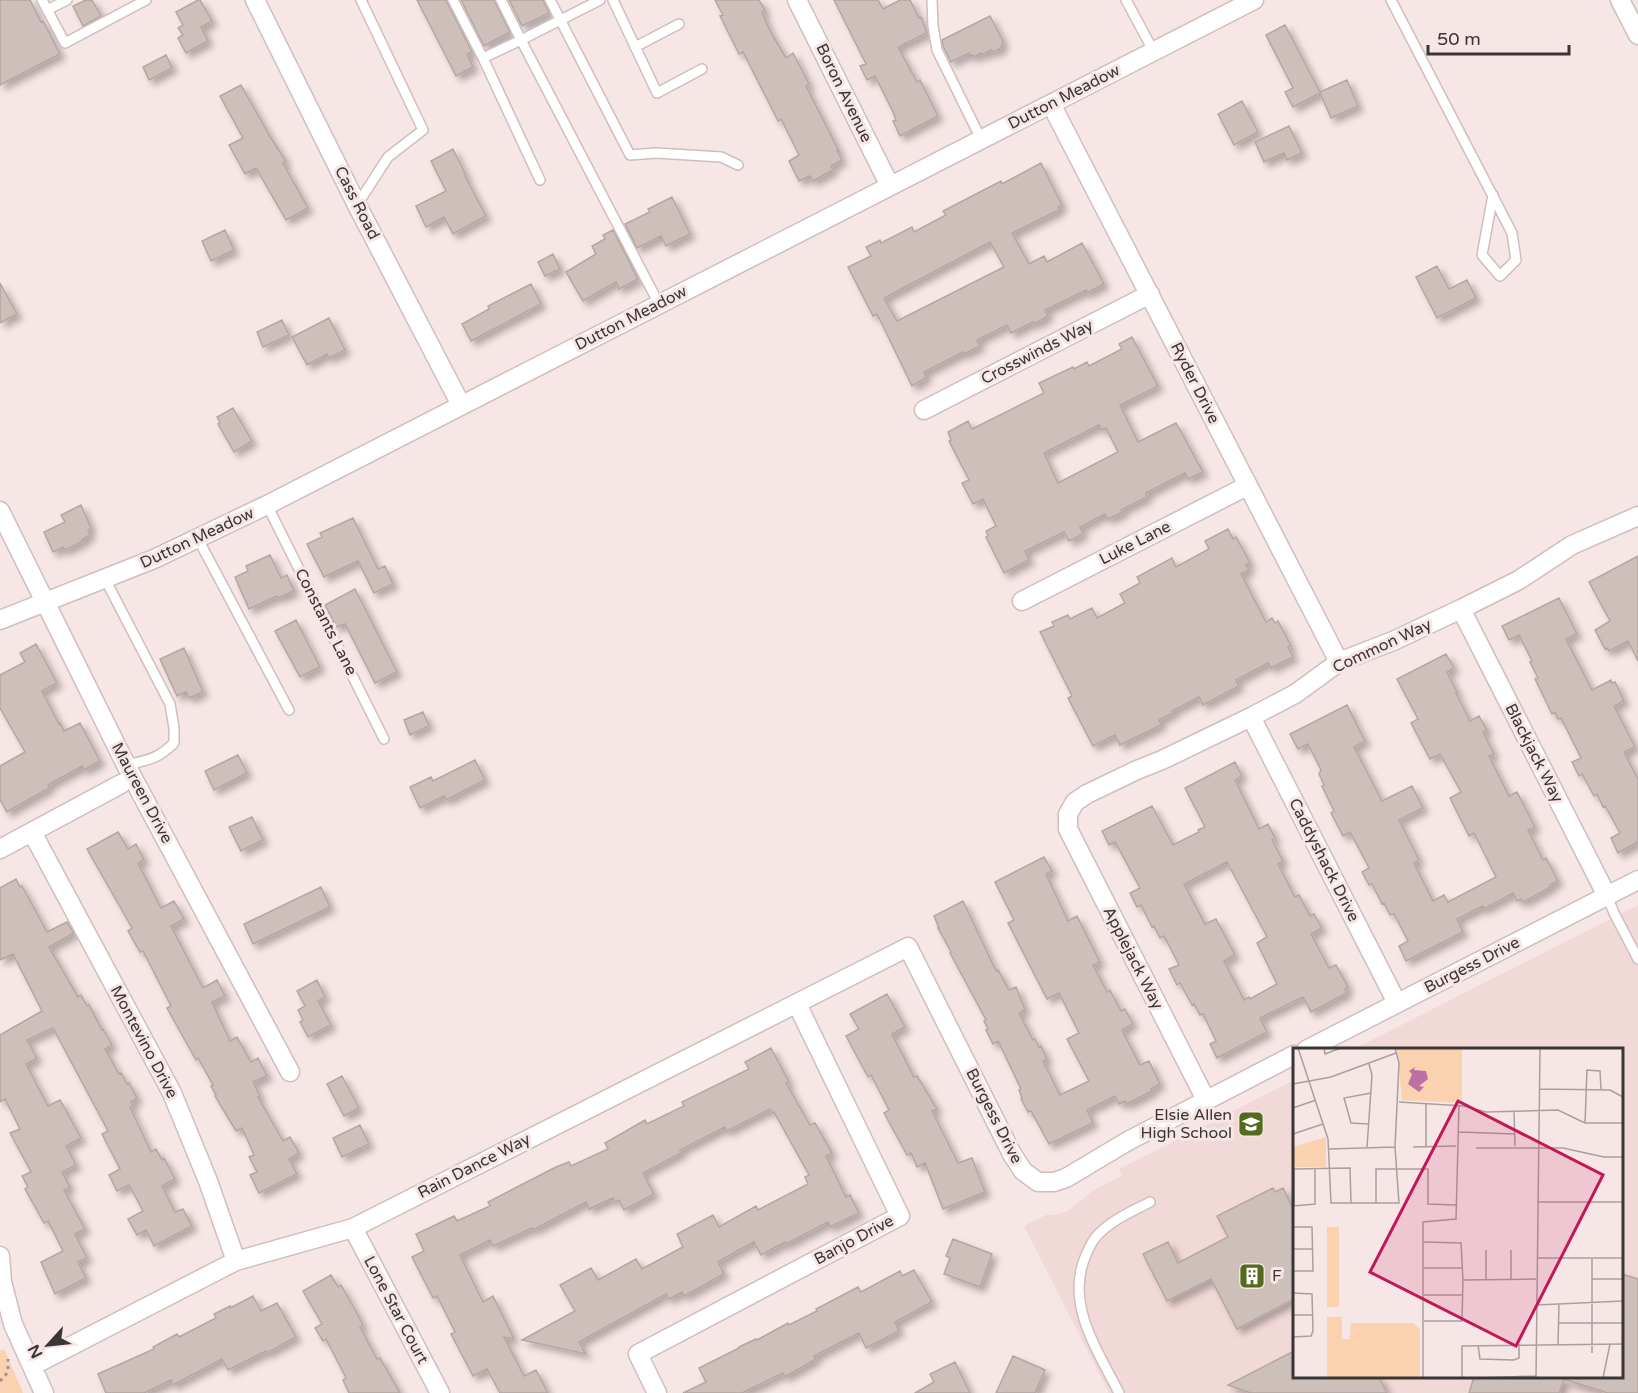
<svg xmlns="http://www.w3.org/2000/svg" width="1638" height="1393" font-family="'Varela Round',sans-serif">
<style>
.built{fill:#f1d9d7}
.green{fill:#fbd2af}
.building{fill:#cdbfba;stroke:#b4a6a1;stroke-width:1.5;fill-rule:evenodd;filter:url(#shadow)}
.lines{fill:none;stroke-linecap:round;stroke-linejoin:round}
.lane-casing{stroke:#cebfbe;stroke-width:12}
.street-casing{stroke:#cebfbe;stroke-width:21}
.path{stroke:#9b908f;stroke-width:3;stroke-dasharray:3 4.5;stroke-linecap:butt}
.lane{stroke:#fff;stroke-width:9}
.street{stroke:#fff;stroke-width:18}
.labels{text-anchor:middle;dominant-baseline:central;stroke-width:6;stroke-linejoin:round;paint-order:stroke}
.street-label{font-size:16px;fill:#3b3534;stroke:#f6e6e5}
.poi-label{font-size:16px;fill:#3b3534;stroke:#f6e6e5;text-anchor:end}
.inset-road{fill:none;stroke:#ab9f9e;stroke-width:1.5}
.view{fill:#c2185b;fill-opacity:0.15;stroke:#c2185b;stroke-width:3}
.inset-edge{fill:none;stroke:#3b3534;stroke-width:3}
</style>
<defs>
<filter id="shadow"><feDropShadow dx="5" dy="5" stdDeviation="3" flood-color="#0004"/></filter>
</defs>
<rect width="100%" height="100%" fill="#f6e6e5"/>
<path class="built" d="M1638 905V1393H1109L1024 1226 1046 1215H1054L1068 1211 1095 1189 1122 1176 1119 1169 1294 1080V1376H1622V1050L1354 1049Z"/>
<path class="green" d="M4 1349 6 1353 23 1393H0V1351Z"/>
<path class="building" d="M0 0H30L41 22 43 21 60 54 0 85Z
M86 0H92L101 16 83 26 73 6Z
M198 0H200L212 21 201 27 208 41 186 53 178 38 183 35 178 28 183 25 176 12Z
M417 0H446L472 52 467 54 473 67 456 76Z
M461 0H494L510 32 484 46Z
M509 0H543L549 13 522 26Z
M715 0H759L765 10 762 12 770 31 786 58 793 53 801 68 809 84 806 86 839 151H837L842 160 831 166 833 170 813 181 810 176 799 181 789 161 799 155 781 119 778 121 743 52 739 54 720 16 723 15Z
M834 0H878L883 9 900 0H910L919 18 921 17 927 33 898 47 917 82 920 80 938 116 900 136 893 121 896 120 893 112 875 76 867 80 860 66 866 64Z
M990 16 1003 41 1001 48 994 52 991 50 982 55 981 53 974 57 973 55 970 56 969 53 951 62 943 46 942 40Z
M1285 25 1320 92 1347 80 1358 106 1331 118 1320 93 1293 107 1285 92 1293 88 1266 35Z
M166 55 172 68 149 80 143 67Z
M241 85 271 138 286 161 283 163 308 208 286 220 256 168 245 174 229 145 243 138 220 96Z
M1242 101 1258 132 1234 145 1218 114Z
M1289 126 1302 153 1287 160 1284 153 1264 162 1255 142Z
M453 149 466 175 465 176 486 216 453 234 444 217 426 227 416 206 446 191 431 161Z
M1041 163 1062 205 1058 207 1059 210 1012 233 1029 264 1044 256 1047 262 1082 243 1104 284 1087 293 1086 290 1045 310 1048 316 1034 324 1033 322 1011 333 1007 325 977 340 980 346 964 354 963 352 924 372 926 378 912 386 877 314 873 316 848 267 871 256 866 247 880 240 881 243 912 227 914 232 946 215 943 211 1001 181 1002 184ZM990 242 1004 267 897 321 884 298Z
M672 197 690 234 666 246 661 236 637 248 625 224 650 212 648 209Z
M225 230 234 250 211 261 202 241Z
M613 230 638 279 619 289 616 282 583 301 566 272 596 254 592 246 605 239 603 235Z
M553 254 560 269 545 276 538 262Z
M1437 266 1449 289 1467 280 1476 298 1437 318 1416 277Z
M0 283 17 314 0 323Z
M531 284 541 304 471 341 462 324 489 309 488 306Z
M329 318 345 350 329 358 327 354 307 365 292 337Z
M282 320 289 335 263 347 257 332Z
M1132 337 1158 386 1120 405 1138 442 1176 423 1203 472 1188 479 1185 473 1146 493 1147 497 1121 510 1123 512 1108 519 1105 514 1080 527 1083 534 1069 541 1064 532 1025 551 1029 560 1004 573 986 537 988 536 986 531 996 526 983 499 973 504 962 483 969 480 949 441 951 440 948 432 968 421 972 429 1044 393 1039 383 1073 367 1074 369 1087 362 1089 366 1122 349 1119 344ZM1099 425 1102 430 1106 428 1118 452 1058 483 1044 453Z
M233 408 252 441 234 452 218 424 220 423 217 417Z
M81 505 91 528 88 530 90 535 82 540 83 541 65 550 63 547 53 552 44 532 65 522 61 515Z
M353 518 378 569 385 566 393 584 374 593 358 561 324 577 307 544 322 537 320 533Z
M1228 529 1233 539 1236 537 1250 563 1246 565 1249 570 1241 574 1266 622 1272 618 1275 623 1278 621 1291 646 1288 647 1293 657 1271 668 1268 663 1236 680 1239 686 1203 705 1199 697 1172 711 1173 713 1159 720 1161 725 1120 745 1115 735 1093 746 1068 698 1072 696 1040 632 1054 626 1052 622 1068 615 1070 619 1092 608 1097 618 1125 603 1120 594 1140 583 1137 577 1172 558 1176 567 1209 549 1205 541Z
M270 555 281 578 287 575 294 591 278 598 277 596 249 609 235 577 248 571 246 566Z
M1638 556V661L1628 641 1609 651 1607 648 1605 649 1595 630 1610 621 1589 582Z
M355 589 397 672 375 683 345 624 336 627 325 605Z
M1559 598 1577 634 1566 639 1592 690 1611 680 1612 683 1615 682 1624 701 1614 706 1635 747 1624 752 1638 779V842L1618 853 1611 838 1620 833 1605 806 1603 807 1597 794 1594 796 1582 774 1579 776 1572 762 1581 758 1561 718 1558 719 1555 712 1552 714 1535 679 1538 678 1530 662 1532 661 1519 635 1509 640 1502 626Z
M296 620 320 667 300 677 275 631Z
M36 644 57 683 42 691 59 724 60 723 64 731 80 723 100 761 84 770 82 766 48 785 49 788 7 812 0 800V766L25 752 0 708V675L25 662 20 653Z
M184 648 203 692 189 698 186 692 177 696 160 659Z
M1446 654 1454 668 1447 672 1457 692 1456 693 1470 721 1479 716 1487 730 1483 732 1494 754 1489 756 1509 796 1517 792 1535 827 1528 830 1543 860 1546 858 1558 881 1550 885 1551 887 1523 902 1521 899 1517 901 1513 893 1484 909 1483 906 1457 919 1463 932 1406 961 1399 946 1408 941 1394 914 1390 915 1384 903 1382 904 1372 884 1369 885 1362 872 1369 868 1350 832 1343 836 1331 813 1334 811 1322 786 1324 785 1319 774 1321 770 1308 744 1298 749 1290 734 1347 705 1365 741 1354 747 1382 801 1412 786 1423 808 1399 820 1419 860 1414 863 1433 901 1444 895 1448 902 1496 877 1474 833 1469 836 1450 798 1461 792 1440 754 1430 759 1411 723 1418 719 1397 679Z
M423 712 429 726 410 735 404 720Z
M238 755 247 773 214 790 205 771Z
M475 760 485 780 446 800 444 796 420 808 410 787 431 777 433 781Z
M1235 762 1242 776 1235 780 1259 829 1268 824 1275 838 1272 840 1283 861 1278 864 1295 897 1299 895 1310 916 1314 914 1322 928 1311 934 1329 968 1336 965 1348 987 1345 989 1347 993 1311 1012 1303 997 1260 1018 1267 1032 1217 1058 1210 1044 1216 1041 1203 1014 1200 1015 1194 1004 1192 1005 1180 983 1177 985 1169 969 1179 965 1164 936 1160 938 1154 926 1152 927 1141 905 1137 907 1130 893 1140 888 1115 842 1109 845 1102 831 1152 806 1173 845 1199 832 1198 830 1205 827 1185 788ZM1227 862 1267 937 1257 943 1277 984 1250 999 1249 997 1244 1000 1224 961 1235 955 1216 919 1205 924 1184 884Z
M252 817 263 840 241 851 229 827Z
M118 832 128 849 136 844 144 860 138 863 161 908 174 901 184 919 171 926 203 988 217 980 225 996 212 1002 230 1041 237 1037 251 1062 258 1058 267 1076 253 1082 260 1096 258 1097 283 1141 290 1137 299 1153 289 1159 297 1174 259 1193 250 1175 257 1172 249 1157 254 1155 242 1128 236 1131 215 1096 216 1095 211 1086 213 1085 198 1058 196 1060 167 1008 171 1006 143 951 140 952 128 931 132 928 87 849Z
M1044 857 1052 871 1046 874 1068 921 1077 916 1100 962 1093 965 1107 992 1110 990 1121 1011 1125 1009 1133 1024 1122 1030 1140 1065 1149 1061 1160 1084 1151 1089 1152 1091 1127 1104 1125 1101 1119 1104 1115 1096 1087 1110 1093 1123 1049 1144 1031 1111 1028 1112 1021 1099 1022 1098 1019 1090 1021 1089 998 1041 993 1044 986 1030 988 1029 984 1021 986 1020 950 953 951 952 938 928H939L934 916 963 901 996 971 998 970 1009 990 1016 987 1025 1010 1019 1013 1033 1040 1035 1039 1039 1047 1041 1046 1047 1059 1043 1061 1060 1095 1089 1081 1067 1039 1079 1033 1059 993 1047 999 1008 923 1014 920 995 882Z
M16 879 20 887 22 886 47 932 67 922 74 933 49 947 78 997 81 995 87 1006 89 1005 102 1030 103 1029 112 1045 105 1049 119 1074 121 1073 127 1084 129 1083 137 1098 131 1102 133 1105 130 1107 151 1152 156 1149 162 1160 164 1158 175 1179 162 1186 175 1212 183 1209 192 1226 154 1246 146 1230 137 1235 128 1219 143 1211 129 1185 117 1191 109 1175 120 1169 102 1134 108 1131 53 1028 27 1040 37 1058 26 1064 48 1106 60 1100 81 1138 66 1146 76 1165 62 1172 70 1187 64 1190 85 1229 75 1234 87 1258 78 1262 86 1278 55 1294 41 1262 63 1251 48 1221 44 1223 25 1189 28 1187 22 1176 31 1172 10 1133 20 1129 5 1099 0 1102V1035L42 1011 13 954 0 960V888Z
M321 887 330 907 253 944 244 924Z
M317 980 325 997 318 1001 331 1025 308 1037 300 1022 303 1020 298 1010 305 1006 297 991Z
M887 994 905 1027 892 1034 914 1077 917 1076 937 1109 932 1111 958 1163 972 1158 985 1192 943 1209 925 1163 917 1167 911 1153 907 1155 884 1113 889 1110 871 1075 868 1077 846 1036 859 1029 850 1014Z
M771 1048 789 1082 786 1083 810 1125 815 1123 832 1153 826 1156 846 1197 850 1195 859 1213 830 1227 828 1222 786 1244 785 1242 761 1255 754 1242 735 1252 718 1262 724 1274 684 1296 682 1292 669 1299 666 1294 579 1342 586 1354 522 1340 575 1311 560 1285 591 1268 598 1280 636 1259 642 1269 683 1247 677 1234 713 1215 719 1227 756 1206 758 1210 808 1184 805 1177 809 1175 774 1112 772 1113 770 1109 727 1131 725 1127 680 1150 681 1153 643 1173 654 1194 624 1210 619 1200 615 1202 613 1198 589 1209 586 1202 533 1230 532 1228 493 1246 490 1240 460 1255 483 1302 493 1296 514 1339 504 1337 524 1376 536 1370 548 1393H500L487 1369 473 1376 451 1334 455 1332 437 1296 433 1298 412 1257 424 1251 416 1234 454 1216 457 1221 490 1206 488 1202 556 1167 569 1162 571 1166 608 1149 605 1143 645 1120 647 1124 684 1106 682 1102 749 1069 745 1062Z
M342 1076 359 1108 344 1116 327 1084Z
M360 1125 369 1144 342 1157 333 1138Z
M1273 1188 1275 1192 1283 1188 1294 1211V1299L1237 1329 1211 1279 1167 1301 1143 1254 1168 1242 1178 1263 1228 1237 1217 1216Z
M953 1239 992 1254 980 1287 944 1274 950 1258 946 1256Z
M914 1270 932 1302 895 1322 899 1331 866 1348 859 1333 814 1356 816 1359 785 1377 783 1373 742 1393H683L706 1382 699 1368 739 1348V1347L756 1339 757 1340 788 1323 789 1325 817 1311 816 1309 858 1287 861 1292 900 1271 902 1276Z
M1622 1274 1638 1279V1393H1608L1566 1380 1567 1377H1622Z
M331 1275 338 1287 341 1285 354 1308 363 1325 360 1327 377 1359 380 1358 400 1393H349L343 1380 346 1378 326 1339 323 1341 315 1328 322 1324 303 1291Z
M253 1296 261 1311 277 1303 296 1337 267 1353 266 1351 228 1370 222 1359 173 1385 171 1380 144 1393H106L98 1374 154 1349 153 1347 177 1334 179 1337 216 1318 214 1314 230 1306V1308Z
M1294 1351V1377H1379L1387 1393H1251L1228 1385Z
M1013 1356 1045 1370 1035 1393H996Z
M955 1362 970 1393H915L934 1382 930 1374Z
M1474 1377H1565L1559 1393H1469Z"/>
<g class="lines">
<defs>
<path id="lane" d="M42 0 65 43 146 0
M453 0 483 58 521 40 501 0
M550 0 630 155 656 153 721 157 738 165
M600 0 521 40 659 304
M613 0 657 93 702 69
M932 0 933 26 937 50 981 139
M1126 0 1154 52
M1391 0 1512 233 1516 260 1500 276 1482 255 1493 195
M47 10 67 0
M635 47 679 24
M483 58 540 180
M357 205 388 157 423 130 361 0
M267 505 384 739
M198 539 289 710
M105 579 170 704 174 728V743C158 759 148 760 126 765
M1607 896 1614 913 1638 959
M1119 1393C1099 1353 1068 1309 1083 1263 1086 1254 1090 1245 1095 1238 1109 1221 1131 1212 1150 1202"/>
<path id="street" d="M255 0 357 205 461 405
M797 0 890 186
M1620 0 1638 35
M1051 104 1339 662
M924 410 1150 294
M0 511 126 765 290 1072
M1022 601 1247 486
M1461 609 1607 896
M0 620 154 559 267 505 1254 0
M1251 717 1397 1003
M32 832 172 1093 208 1181 236 1261
M0 849 121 784
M1306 1050 1638 880
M1206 1100 1068 829V814L1075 802 1087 794 1137 770 1162 760 1251 717 1295 694 1339 662 1393 641 1461 609 1519 580 1572 545 1638 516
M353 1228 440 1393
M0 1256 2 1282 13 1324 44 1393
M32 1366 236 1261 353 1228 908 947 1012 1154 1023 1171 1038 1182H1054L1066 1178 1128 1141 1294 1055
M657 1393 638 1354 900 1216 797 1004"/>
</defs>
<use href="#lane" class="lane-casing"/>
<use href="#street" class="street-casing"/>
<path class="path" d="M0 1381 8 1372V1359"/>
<use href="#lane" class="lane"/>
<use href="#street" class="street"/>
</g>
<defs>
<symbol id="school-square" viewBox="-11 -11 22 22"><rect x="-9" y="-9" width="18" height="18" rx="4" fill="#526b1d" stroke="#f6e6e5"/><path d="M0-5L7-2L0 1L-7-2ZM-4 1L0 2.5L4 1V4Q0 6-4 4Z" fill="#fff"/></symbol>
<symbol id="building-square" viewBox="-11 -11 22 22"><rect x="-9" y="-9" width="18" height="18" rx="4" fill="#526b1d" stroke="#f6e6e5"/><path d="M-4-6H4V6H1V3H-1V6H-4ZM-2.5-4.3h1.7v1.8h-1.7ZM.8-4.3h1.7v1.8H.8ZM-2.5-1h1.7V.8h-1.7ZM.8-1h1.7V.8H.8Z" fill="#fff"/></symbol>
</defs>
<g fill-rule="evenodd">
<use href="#school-square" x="1236" y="1109" width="30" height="30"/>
<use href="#building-square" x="1237" y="1261" width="30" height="30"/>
</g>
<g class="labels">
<g class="street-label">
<text transform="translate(844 93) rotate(64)">Boron Avenue</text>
<text transform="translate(1064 97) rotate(-27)">Dutton Meadow</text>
<text transform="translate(357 203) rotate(63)">Cass Road</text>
<text transform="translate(631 318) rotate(-27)">Dutton Meadow</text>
<text transform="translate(1037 352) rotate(-27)">Crosswinds Way</text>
<text transform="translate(1195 383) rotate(63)">Ryder Drive</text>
<text transform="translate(197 538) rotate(-25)">Dutton Meadow</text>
<text transform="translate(1135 543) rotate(-27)">Luke Lane</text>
<text transform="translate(326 622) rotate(63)">Constants Lane</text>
<text transform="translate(1382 646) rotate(-25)">Common Way</text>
<text transform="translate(1534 753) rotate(63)">Blackjack Way</text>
<text transform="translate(142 793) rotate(62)">Maureen Drive</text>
<text transform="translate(1324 860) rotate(63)">Caddyshack Drive</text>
<text transform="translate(1133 958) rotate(63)">Applejack Way</text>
<text transform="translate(1472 965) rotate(-27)">Burgess Drive</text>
<text transform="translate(144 1042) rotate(62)">Montevino Drive</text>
<text transform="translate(994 1116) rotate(63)">Burgess Drive</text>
<text transform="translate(474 1166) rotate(-27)">Rain Dance Way</text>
<text transform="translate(854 1240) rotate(-28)">Banjo Drive</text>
<text transform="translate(396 1310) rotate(62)">Lone Star Court</text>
</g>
<g class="poi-label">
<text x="1232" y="1115">Elsie Allen<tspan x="1232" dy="18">High School</tspan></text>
<text x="1272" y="1276" text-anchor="start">F</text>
</g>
</g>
<g transform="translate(1293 1048)">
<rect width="330" height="330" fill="#f6e6e5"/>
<path d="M104 0H169V55L109 52ZM33 89V119H0V99ZM34 179H46V259H34ZM34 269H49V291H57L58 275H121L127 282V330H34Z" fill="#fbd2af"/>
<path d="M122 19 121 22 133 23 135 31 126 38 131 39 126 44 115 36 119 26 116 23Z" fill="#bb71a4"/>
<path class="inset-road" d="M5 0 35 91 38 155H106L102 99 106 15 102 0M31 0 32 6 48 0M0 36 38 29 103 5M247 41 317 42 330 49M106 54 171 58 193 64 265 62 292 75H330M133 55V99M0 60 23 52M221 63 222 98M292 75 294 22 307 23 308 41M76 76 58 75 51 50 78 45M166 84 222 86M0 86 30 76M74 99 79 27 76 16M120 99 163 98M183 100H270L311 109H330M36 101 102 99M0 121 57 120 58 155M1 121V158M244 154H330M83 155V121H135V156L163 157M0 158 22 156V121M0 179H19L20 223H0M131 194 168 195 170 232 169 273H131M0 201H20M193 202V231M218 202V232M244 210H330M299 211V305M131 220H169M299 231H330M170 232 243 231M0 245 19 246 20 283 18 288 0 289M131 247H169M244 257 330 253M0 267H20M266 275H330M185 297 187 311 221 312 226 310V296M265 297 266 257M130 330V174L163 171 166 57M169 330V298L330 296M187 330 243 328M243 330 247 0M310 330 317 296"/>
<path class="view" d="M165 53 310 127 223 298 77 224Z"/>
<rect width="330" height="330" class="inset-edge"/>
</g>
<g transform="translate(48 1345) rotate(243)" stroke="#f6e6e5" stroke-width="4.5" paint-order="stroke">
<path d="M0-4.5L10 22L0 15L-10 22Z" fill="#3b3534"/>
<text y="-9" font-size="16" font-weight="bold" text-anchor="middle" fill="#3b3534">N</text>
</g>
<path d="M1428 45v9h141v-9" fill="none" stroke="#3b3534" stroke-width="3"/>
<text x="1437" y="45" font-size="18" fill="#3b3534" stroke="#f6e6e5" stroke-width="4.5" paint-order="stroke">50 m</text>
</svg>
